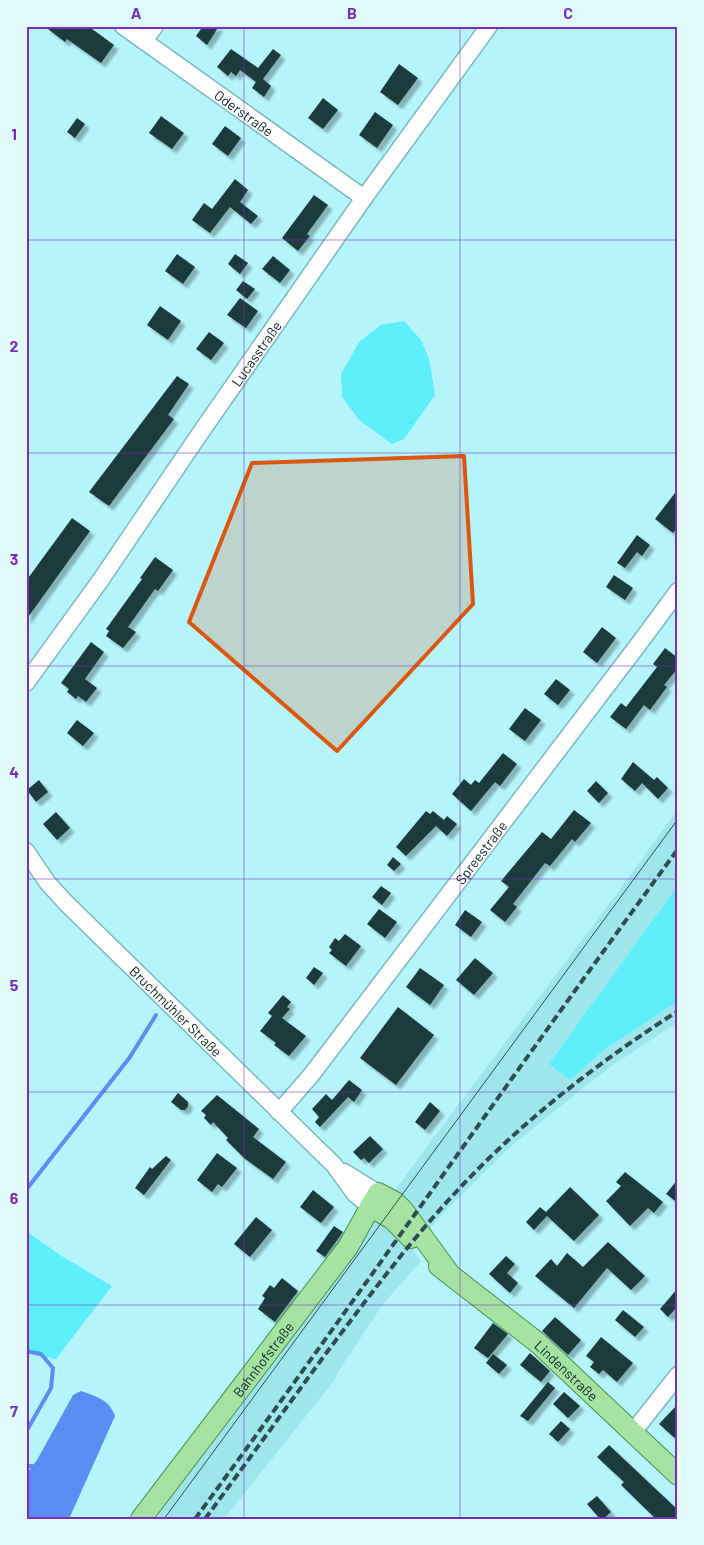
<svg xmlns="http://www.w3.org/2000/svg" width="704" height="1545" font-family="Barlow,sans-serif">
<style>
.built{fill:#9ee6ec}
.green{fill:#5deef9}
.water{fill:#5a8ef4}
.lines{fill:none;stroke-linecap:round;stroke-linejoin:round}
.stream{stroke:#5a8ef4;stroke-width:4}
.building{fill:#1f3a3c;filter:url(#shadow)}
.minor-casing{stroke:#7bb9be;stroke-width:19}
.major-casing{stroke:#49934f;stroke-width:22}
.minor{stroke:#fff;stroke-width:16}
.major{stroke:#a6e2a2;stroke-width:20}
.tram{stroke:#2d4e51;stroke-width:1}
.rail{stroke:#2d4e51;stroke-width:4;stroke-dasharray:8 4;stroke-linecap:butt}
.marked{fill:#dd560d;fill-opacity:0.2;stroke:#dd560d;stroke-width:4;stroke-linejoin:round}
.grid{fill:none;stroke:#7b2cbf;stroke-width:1;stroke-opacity:0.55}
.labels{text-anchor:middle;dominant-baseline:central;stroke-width:5;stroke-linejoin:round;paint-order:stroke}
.street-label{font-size:14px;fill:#0c2628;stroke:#e1fafc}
.neatline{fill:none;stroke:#7b2cbf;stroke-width:2}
.grid-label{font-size:16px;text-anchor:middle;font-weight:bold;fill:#7b2cbf}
</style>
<defs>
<filter id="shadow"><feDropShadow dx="4.5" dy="4.5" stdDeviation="1" flood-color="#0004"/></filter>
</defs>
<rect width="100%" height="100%" fill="#b5f4fa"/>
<path class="built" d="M678 809V885L550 1064 570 1080 604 1050 678 1001V1022L613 1065 578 1092 508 1149 446 1210 412 1249 421 1261 383 1304 338 1372 334 1381 224 1519H156L431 1141 623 885Z"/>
<path class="green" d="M404 321 421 340 429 359 435 395 404 439 392 444 359 420 342 397 341 374 359 342 381 325Z
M678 885V1001L604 1050 570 1080 549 1064Z
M26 1231 60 1255 112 1286 56 1359 26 1353Z"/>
<path class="water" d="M81 1391C97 1397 109 1399 115 1416L69 1519H26V1474L37 1460 73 1395Z"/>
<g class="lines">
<path class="stream" d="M26 1190 130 1057 156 1015
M26 1351 41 1354 53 1368 51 1388 26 1432
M26 1466H32"/>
</g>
<path class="building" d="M44 26H88L114 45 101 63 67 39 65 42Z
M203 26H219L207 45 196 36Z
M231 49 258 68 273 49 281 55 263 79 271 86 264 97 252 88 256 82 240 70 236 76 231 72 228 76 217 67Z
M399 64 418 78 398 105 380 92Z
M323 98 338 110 323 129 308 118Z
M375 112 393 125 377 148 359 135Z
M161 116 184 133 172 149 149 133Z
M77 118 85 124 75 138 67 132Z
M225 126 241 138 228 156 212 144Z
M235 179 248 190 240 202 258 216 251 224 230 207 210 233 192 220 204 203 212 209Z
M314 195 328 205 307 234 310 236 298 251 282 238Z
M177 254 195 267 183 284 165 271Z
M235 254 248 263 240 274 228 264Z
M273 256 290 270 280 283 262 269Z
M243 281 255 289 247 299 236 290Z
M240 298 258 311 246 328 227 315Z
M160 306 181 321 168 340 147 325Z
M209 332 224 343 211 360 196 349Z
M177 376 189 384 168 415 174 419 109 506 89 492Z
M678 489V527L673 533 655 519Z
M72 518 90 531 26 620V581Z
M637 535 650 545 642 556 637 552 625 568 617 563Z
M155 557 173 570 158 591 155 589 128 627 136 632 123 648 106 636 109 631 106 629 142 579 140 578Z
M614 575 633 588 625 600 606 587Z
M602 627 616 638 597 663 583 652Z
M91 642 104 652 85 679 97 688 86 702 78 696 76 699 67 692 69 689 61 683Z
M665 648 678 658V668L664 685 667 687 650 710 644 705 626 729 610 717 621 703 626 707 657 667 653 664Z
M556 679 570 690 558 705 544 694Z
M525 708 541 720 525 741 509 729Z
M77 720 94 733 83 746 67 733Z
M503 753 517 764 500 786 495 782 471 811 452 794 464 779 471 785 475 780 479 783Z
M633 762 654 780 657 777 668 788 658 799 642 783 635 791 621 779Z
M39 780 48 792 36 802 27 790Z
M596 781 608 793 599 803 587 791Z
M574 810 591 823 575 842 572 839 550 866 545 863 513 904 517 907 505 922 490 910 509 887 501 881 542 832 551 839Z
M426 811 430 814 433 811 444 820 447 816 457 824 447 836 436 826 406 856 396 847Z
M56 812 70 828 57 840 43 824Z
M393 857 401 864 394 871 387 865Z
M381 886 391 893 382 905 372 897Z
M379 909 397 922 385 938 367 924Z
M465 910 482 922 471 937 455 925Z
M345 934 361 946 346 966 329 953 332 950 329 947 335 938 339 941Z
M475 958 493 973 474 995 456 980Z
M314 967 323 973 314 985 306 978Z
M420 968 444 985 430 1005 406 987Z
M283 995 291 1002 287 1007 290 1009 282 1018 306 1036 289 1056 274 1045 276 1043 260 1031 272 1016 268 1013Z
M398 1007 434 1035 396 1085 360 1058Z
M349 1080 362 1090 354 1102 348 1097 320 1127 315 1122 319 1117 312 1109 326 1094 332 1100Z
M178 1093 188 1102V1106L185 1110H181L171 1102Z
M217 1095 259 1129 253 1137 286 1162 273 1179 244 1158 226 1140 228 1138 213 1122 211 1125 204 1118 206 1115 201 1111Z
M430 1102 440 1111 425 1130 415 1122Z
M370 1136 383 1149 369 1163 364 1158 361 1160 353 1152Z
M217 1153 237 1168 222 1187 218 1184 212 1192 197 1180Z
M166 1156 171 1160 144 1195 135 1188 150 1167 152 1169Z
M625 1172 663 1202 654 1213 648 1208 630 1226 606 1201 621 1186 616 1182Z
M678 1179V1203L666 1194Z
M570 1187 599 1215 574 1241 547 1216 534 1230 526 1222 540 1207 546 1212Z
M313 1190 334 1207 321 1223 300 1207Z
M256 1217 272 1230 250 1257 234 1244Z
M334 1226 343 1232 325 1257 316 1251Z
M608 1242 645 1276 631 1290 607 1268 574 1308 535 1276 551 1259 557 1266 567 1253 583 1267Z
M506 1256 515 1264 507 1273 518 1283 510 1293 489 1274Z
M282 1278 298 1291 275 1322 258 1309 265 1298 262 1296 270 1285 274 1288Z
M678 1288V1306L668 1317 660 1309Z
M623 1310 644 1327 635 1337 615 1320Z
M555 1317 581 1340 568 1355 542 1331Z
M493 1323 508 1334 488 1358 474 1348Z
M601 1337 633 1363 617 1382 603 1370 599 1374 590 1367 594 1362 586 1356Z
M530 1353 550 1371 541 1382 520 1365Z
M493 1354 507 1365 499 1374 486 1363Z
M548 1382 555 1388 528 1421 520 1416Z
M564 1392 580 1406 568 1418 553 1404Z
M678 1404V1441L659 1424Z
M561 1421 570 1429 558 1442 549 1434Z
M609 1445 678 1510V1519H656L621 1485 624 1482 597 1457Z
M597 1496 611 1512 603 1519H600L587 1504Z"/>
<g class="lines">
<defs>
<g id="minor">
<path id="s1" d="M123 26 364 198"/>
<path d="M144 41 155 26"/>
<path id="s2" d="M26 683 100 581 201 432 364 198 489 26"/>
<path id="s3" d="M26 851 47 882 65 902 334 1165 355 1194 370 1206"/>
<path id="s4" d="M279 1112 312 1074 641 641 678 591"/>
<path d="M344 1172 378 1193"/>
<path d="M633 1432 678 1375"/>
</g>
<g id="major">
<path d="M370 1206 392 1219 411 1238"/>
<path id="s5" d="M439 1266 538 1343 678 1475"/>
<path id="s6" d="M141 1519 348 1247 378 1193 395 1202 403 1210 449 1273"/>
</g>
</defs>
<use href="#minor" class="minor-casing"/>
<use href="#major" class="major-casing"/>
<use href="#minor" class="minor"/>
<use href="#major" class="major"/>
<path class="tram" d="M164 1519 678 819"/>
<path class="rail" d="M195 1519C358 1297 515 1071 678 849
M205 1519C247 1462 288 1405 330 1348 370 1295 410 1241 456 1192 521 1122 597 1063 678 1011"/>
</g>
<path class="marked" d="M464 456 473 604 337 751 189 622 252 463Z"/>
<path class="grid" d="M244 26V1519M460 26V1519M26 240H678M26 453H678M26 666H678M26 879H678M26 1092H678M26 1305H678"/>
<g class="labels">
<g class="street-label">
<text stroke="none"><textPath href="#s1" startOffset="149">Oderstraße</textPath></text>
<text stroke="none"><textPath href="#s2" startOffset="402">Lucasstraße</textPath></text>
<text stroke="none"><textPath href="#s4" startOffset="329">Spreestraße</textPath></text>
<text stroke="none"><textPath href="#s3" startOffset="220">Bruchmühler Straße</textPath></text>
<text stroke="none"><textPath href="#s6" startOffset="201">Bahnhofstraße</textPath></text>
<text stroke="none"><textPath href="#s5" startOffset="165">Lindenstraße</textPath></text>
</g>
</g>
<rect width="704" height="1545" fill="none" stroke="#e1fafc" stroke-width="55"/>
<rect x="28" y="28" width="648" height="1490" class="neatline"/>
<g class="grid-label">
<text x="136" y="19">A</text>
<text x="352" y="19">B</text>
<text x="568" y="19">C</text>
<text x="14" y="140">1</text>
<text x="14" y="352">2</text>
<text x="14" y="565">3</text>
<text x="14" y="778">4</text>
<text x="14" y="991">5</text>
<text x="14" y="1204">6</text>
<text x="14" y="1417">7</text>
</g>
</svg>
